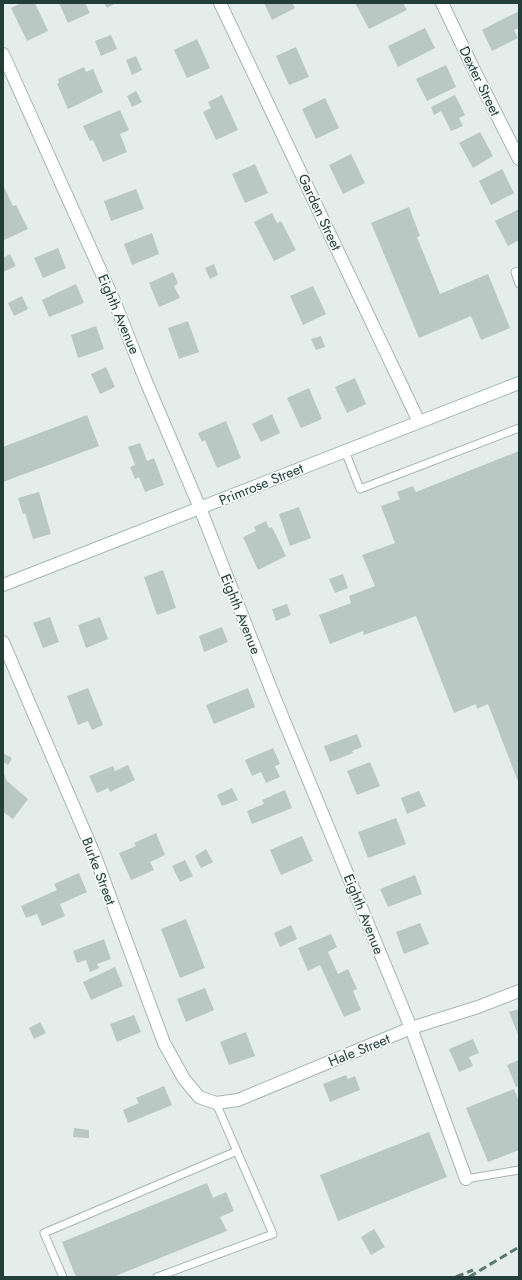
<svg xmlns="http://www.w3.org/2000/svg" width="522" height="1280" font-family="Jost,sans-serif">
<style>
.building{fill:#b9c8c3}
.lines{fill:none;stroke-linecap:round;stroke-linejoin:round}
.service-casing{stroke:#a6b5b1;stroke-width:9}
.minor-casing{stroke:#a6b5b1;stroke-width:14}
.secondary-casing{stroke:#a2b8b2;stroke-width:14}
.service{stroke:#fff;stroke-width:7}
.minor{stroke:#fff;stroke-width:12}
.secondary{stroke:#fff;stroke-width:12}
.rail{stroke:#5e7974;stroke-width:3;stroke-dasharray:8 4;stroke-linecap:butt}
.labels{text-anchor:middle;dominant-baseline:central;stroke-width:3.5;stroke-linejoin:round;paint-order:stroke}
.street-label{font-size:14px;fill:#233e39;stroke:#f4f9f7}
</style>
<rect width="100%" height="100%" fill="#e4edea"/>
<path class="building" d="M21 3H35L48 31 27 41 11 8Z
M59 3H85L90 13 68 23Z
M104 3H116L107 8Z
M264 3H292L295 8 272 20Z
M355 3H403L407 10 369 29Z
M519 11V28L514 30 518 38 492 51 482 30Z
M425 28 435 48 398 67 388 46Z
M111 35 117 49 101 56 95 41Z
M197 39 210 68 187 78 174 50Z
M296 47 309 77 289 85 276 56Z
M136 56 142 70 132 75 126 60Z
M446 65 456 87 427 101 416 79Z
M84 67 86 72 93 69 103 92 68 109 57 84 59 83 58 79Z
M136 91 142 102 132 107 127 96Z
M222 95 238 130 216 140 203 112 211 108 208 102Z
M455 95 465 115 459 118 463 126 451 131 441 111 434 115 431 107Z
M325 98 339 128 316 139 302 109Z
M120 110 129 130 120 134 127 152 103 162 93 140 90 141 83 126Z
M480 132 493 156 473 168 459 143Z
M351 154 365 183 343 194 329 165Z
M255 164 268 193 245 203 232 174Z
M502 169 514 193 491 205 479 181Z
M3 185 13 206 16 205 28 229 4 240Z
M136 189 144 209 111 221 104 201Z
M409 207 420 236 417 237 440 294 488 274 510 328 481 340 471 316 419 338 371 223Z
M519 209V240L508 246 495 221Z
M272 213 277 223 281 221 296 250 274 261 254 222Z
M152 233 159 254 132 265 124 244Z
M58 248 66 268 43 278 34 258Z
M10 254 16 266 3 272V258Z
M214 264 218 275 210 279 205 268Z
M173 272 178 283 174 286 180 298 159 307 149 283Z
M76 284 84 303 49 317 42 300Z
M313 286 326 314 303 325 290 296Z
M22 296 28 309 14 316 8 303Z
M188 321 199 352 179 359 168 328Z
M96 326 104 349 78 358 71 335Z
M321 336 325 347 316 350 311 339Z
M106 367 115 387 100 394 91 374Z
M355 378 366 404 347 413 335 387Z
M309 388 322 419 301 428 287 398Z
M272 414 280 433 261 442 252 424Z
M87 415 99 446 3 482V447Z
M226 421 241 458 217 468 205 440 202 442 198 433Z
M140 443 147 461 154 458 164 485 145 492 139 477 135 479 130 467 135 465 128 447Z
M519 451V784L488 704 477 709 476 704 454 713 416 616 364 635 363 631 330 644 319 615 351 603 349 596 375 586 362 555 395 543 381 506 400 499 397 492 413 486 416 492Z
M39 492 51 534 33 539 25 513 23 514 18 498Z
M299 507 311 538 290 546 279 514Z
M266 521 269 528 272 527 286 556 258 570 243 537 256 531 254 527Z
M163 570 176 608 157 615 144 577Z
M343 574 348 588 335 593 329 579Z
M287 604 291 615 276 621 272 609Z
M50 617 59 642 43 648 33 623Z
M100 617 108 639 86 648 78 625Z
M222 627 228 642 204 652 199 636Z
M88 688 103 725 92 730 88 721 78 725 67 696Z
M248 688 255 707 214 724 206 705Z
M357 734 362 747 352 751 353 753 330 762 324 746Z
M273 748 280 764 275 766 280 777 266 783 261 772 252 776 245 760Z
M3 753 12 758 8 765 3 762Z
M370 762 380 786 357 795 347 771Z
M128 765 135 780 110 792 108 788 97 793 89 776 113 766 115 771Z
M3 772 7 781 28 799 13 819 3 812Z
M232 788 238 800 222 806 217 795Z
M285 790 292 808 252 824 247 811 264 804 262 800Z
M419 791 426 806 407 814 401 798Z
M396 818 406 844 368 858 358 832Z
M156 833 165 855 150 862 154 870 131 880 119 853 136 846 134 843Z
M302 836 313 861 281 875 270 850Z
M206 849 213 862 201 868 195 856Z
M185 860 193 876 180 882 172 866Z
M79 873 87 892 60 904 65 916 42 926 37 914 26 918 21 906 57 890 54 884Z
M415 875 422 894 388 907 380 889Z
M186 919 205 968 180 978 161 929Z
M420 923 429 944 404 954 396 932Z
M291 925 297 939 280 947 274 933Z
M331 934 337 947 328 952 338 974 348 969 357 989 353 991 361 1010 344 1017 320 965 308 971 298 948Z
M104 939 111 959 97 964 99 968 90 972 86 960 77 963 73 951Z
M115 967 123 986 91 1000 83 982Z
M205 988 214 1010 186 1022 177 999Z
M519 1009V1037L509 1012Z
M134 1015 141 1032 117 1042 110 1024Z
M40 1022 46 1033 34 1039 29 1028Z
M246 1032 255 1056 229 1065 220 1042Z
M473 1039 479 1053 469 1057 473 1066 459 1072 449 1049Z
M519 1060V1086L516 1087 507 1065Z
M346 1075 348 1079 355 1076 360 1090 330 1102 323 1084Z
M164 1086 172 1105 128 1123 123 1110 139 1103 136 1098Z
M514 1089 519 1101V1150L488 1162 466 1108Z
M74 1128 89 1130V1138L73 1137Z
M429 1132 447 1177 338 1221 320 1175Z
M207 1183 213 1198 226 1192 234 1211 220 1217 227 1231 113 1277H76L62 1242Z
M374 1229 385 1247 371 1255 361 1237Z"/>
<g class="lines">
<defs>
<path id="service" d="M519 271 515 272 519 284
M345 451 360 489 519 428
M466 1179 519 1170
M63 1277 44 1233 237 1151
M157 1277 273 1234 216 1103"/>
<path id="minor" d="M220 3 419 422
M442 3 474 70 519 159
M3 54 115 303 145 379 200 508 273 694 411 1028 466 1179
M3 642 95 856 164 1043 184 1079 199 1097 216 1103 238 1100 411 1028 478 1007 519 991"/>
<path id="secondary" d="M3 585 519 383"/>
</defs>
<use href="#service" class="service-casing"/>
<use href="#minor" class="minor-casing"/>
<use href="#secondary" class="secondary-casing"/>
<use href="#service" class="service"/>
<use href="#minor" class="minor"/>
<use href="#secondary" class="secondary"/>
<path class="rail" d="M456 1277 473 1270
M469 1277 519 1247"/>
</g>
<g class="labels">
<g class="street-label">
<text transform="translate(480 81) rotate(64)">Dexter Street</text>
<text transform="translate(320 212) rotate(65)">Garden Street</text>
<text transform="translate(119 314) rotate(67)">Eighth Avenue</text>
<text transform="translate(261 484) rotate(-22)">Primrose Street</text>
<text transform="translate(241 614) rotate(68)">Eighth Avenue</text>
<text transform="translate(99 871) rotate(69)">Burke Street</text>
<text transform="translate(364 914) rotate(68)">Eighth Avenue</text>
<text transform="translate(359 1050) rotate(-22)">Hale Street</text>
</g>
</g>
<rect width="522" height="1280" fill="none" stroke="#233e39" stroke-width="8"/>
</svg>
